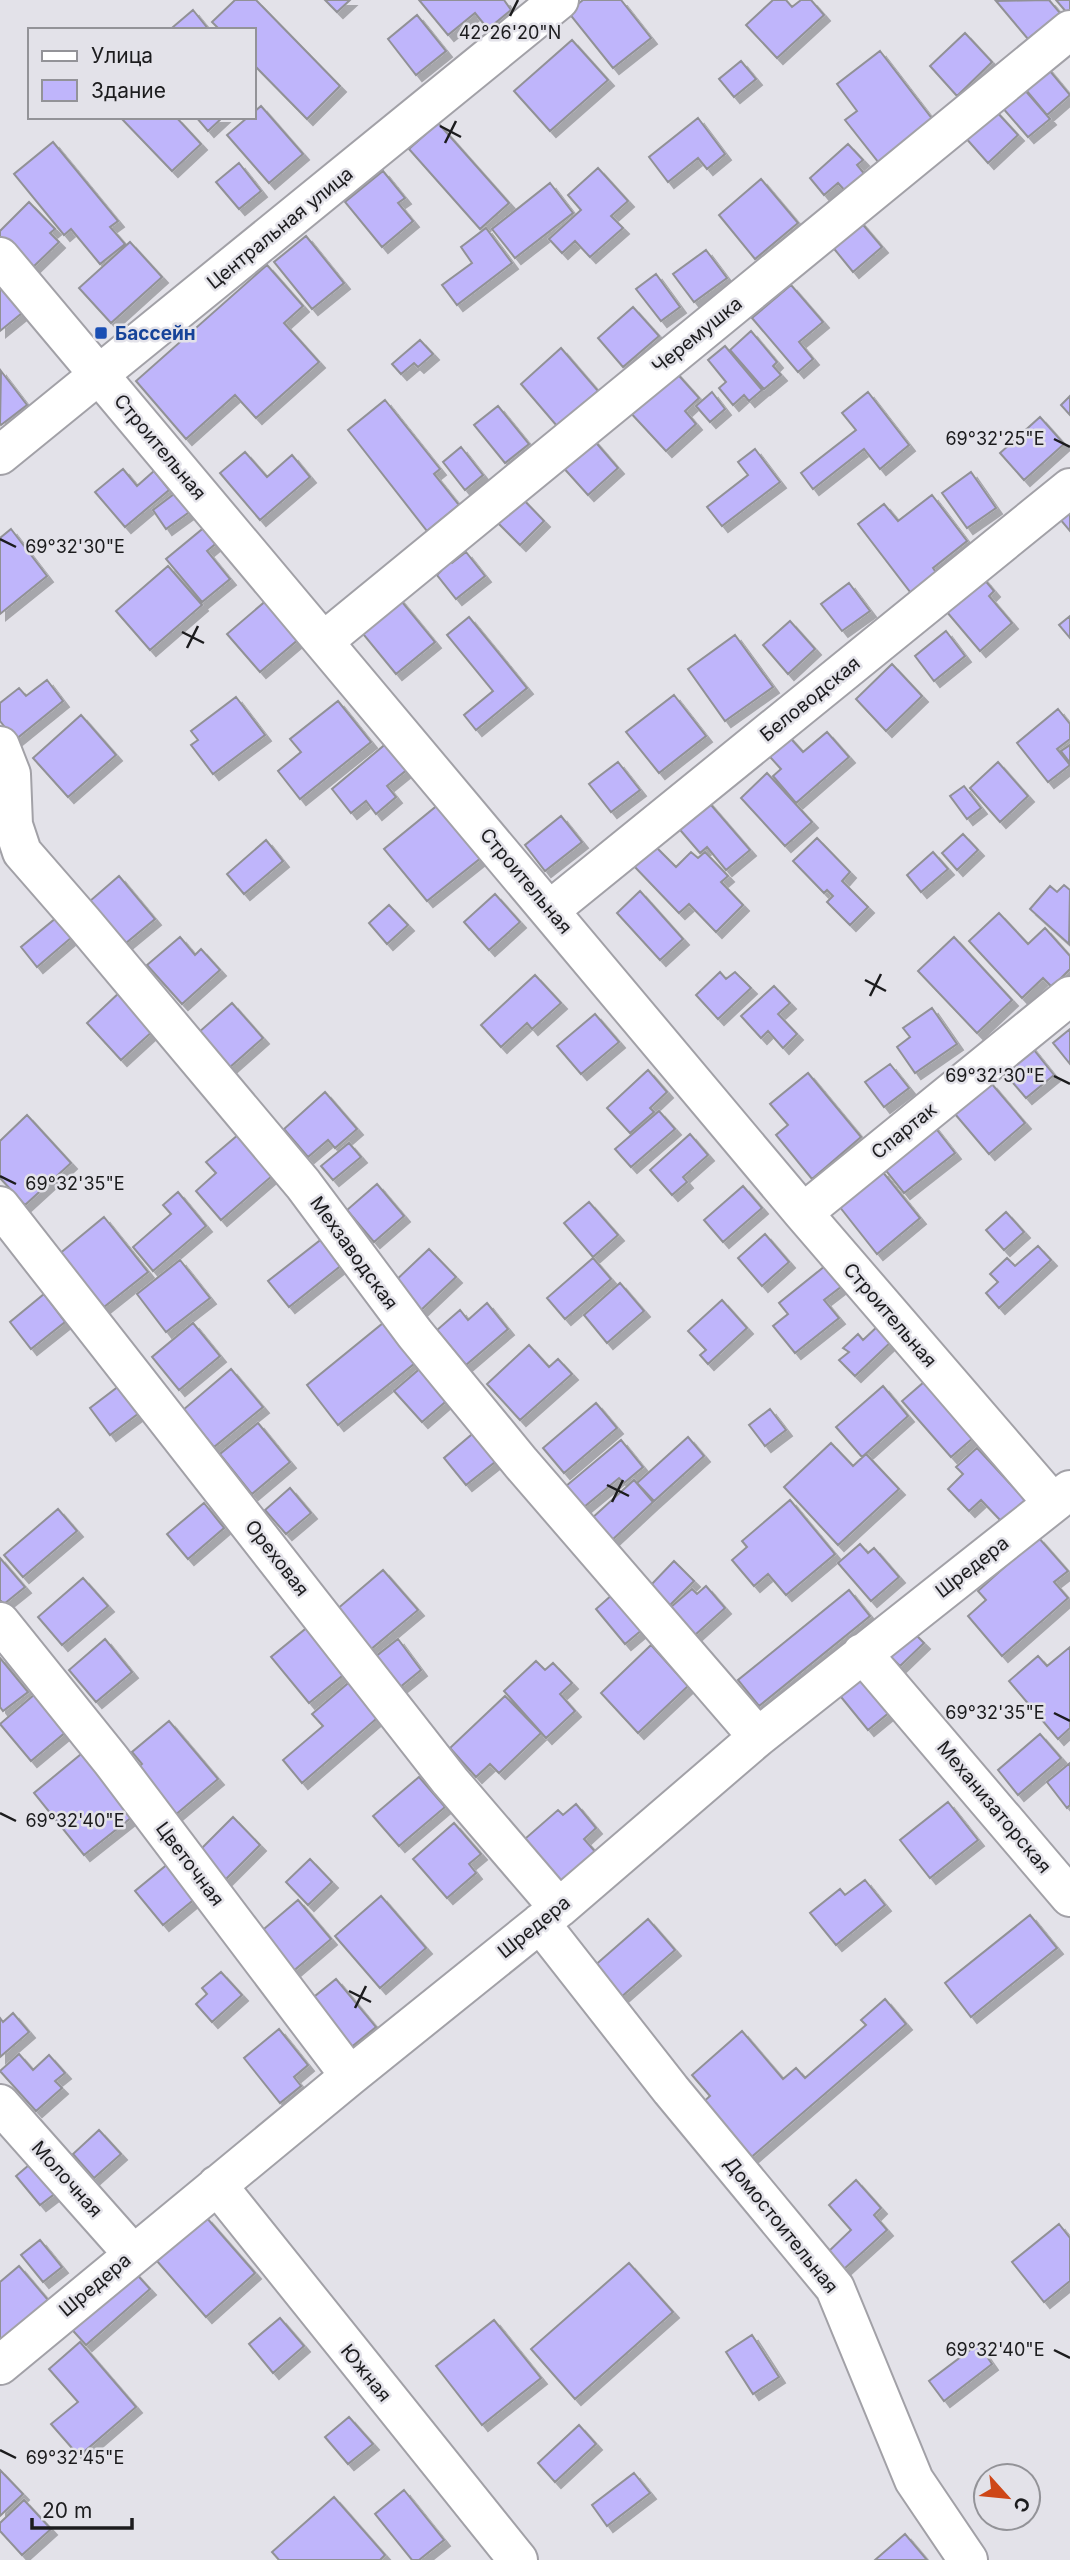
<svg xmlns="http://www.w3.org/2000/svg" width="1070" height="2560" font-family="Inter,sans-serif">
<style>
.building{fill:#bfb5fb;stroke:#919196;stroke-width:2;filter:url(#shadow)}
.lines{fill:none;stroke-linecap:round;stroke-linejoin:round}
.minor-casing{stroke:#a2a1a7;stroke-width:42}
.minor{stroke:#fff;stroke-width:38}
.ticks{fill:none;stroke:#1c1c1e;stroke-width:2.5}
.transit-dot{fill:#1a4fb4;stroke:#e3e2e9;stroke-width:2.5}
.labels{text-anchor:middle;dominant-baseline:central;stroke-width:5;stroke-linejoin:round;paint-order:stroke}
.street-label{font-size:19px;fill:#1c1c1e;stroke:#e3e2e9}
.transit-label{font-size:19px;font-weight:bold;fill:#164399;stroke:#e3e2e9;text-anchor:start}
.ticks-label{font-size:18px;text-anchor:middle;fill:#1c1c1e;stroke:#e3e2e9;stroke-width:5;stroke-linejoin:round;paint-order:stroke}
</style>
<defs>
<filter id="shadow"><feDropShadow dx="6" dy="6" stdDeviation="0" flood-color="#0004"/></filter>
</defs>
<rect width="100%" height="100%" fill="#e3e2e9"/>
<path class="building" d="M235 0H256L340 86 307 119 254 65V30H220L212 22Z
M325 0H350L337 12Z
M419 0H504L511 10 488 29 475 13 448 35Z
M583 0H621L651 38 613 68 568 12Z
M773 0H786L792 7 801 0H811L824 15 777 58 746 25Z
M1049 0 1060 13 1028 39 996 1Z
M1056 0H1070V10L1067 13Z
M193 10 209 30H176L173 27Z
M417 15 446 51 416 75 388 39Z
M965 33 992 62 957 96 930 66Z
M572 40 608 80 550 131 514 91Z
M880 51 933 120 879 163 845 120 857 111 837 84Z
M741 61 756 79 734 97 719 79Z
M1045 65 1070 95 1047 115 1021 84Z
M1017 81 1050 119 1028 137 995 99Z
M261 106 303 154 269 183 227 135 248 117H254V112Z
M994 109 1018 135 988 163 964 136Z
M120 117H176L201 144 172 171Z
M196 117H223L208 131Z
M698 118 725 154 707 169 698 158 668 182 649 157Z
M438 123 509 203 480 229 409 149Z
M53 142 118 221 110 227 125 244 100 264 71 229 64 235 14 174Z
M848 144 863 160 857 165 866 176 847 193 838 183 824 195 810 178Z
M239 163 261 191 239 209 216 182Z
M598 168 628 201 611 216 623 228 590 257 575 241 562 253 549 239 581 210 568 195Z
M383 171 405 198 398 203 413 221 382 247 345 202Z
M761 179 798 223 755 259 719 215Z
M550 183 573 213 515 258 492 229Z
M29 202 55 229 50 233 59 242 31 269 0 237V231Z
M859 220 882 247 853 272 831 245Z
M486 228 512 263 457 305 442 285 472 263 461 247Z
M306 236 344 283 312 309 274 262Z
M130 242 162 277 111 323 79 288Z
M706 250 727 278 694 302 673 274Z
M267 265 303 306 284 323 319 362 256 418 235 395 186 439 136 381Z
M656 274 680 307 661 321 636 289Z
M791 285 823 322 799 342 813 359 798 372 752 318Z
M1 286 22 313 0 331V287Z
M633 307 659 336 623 367 598 338Z
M751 331 777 362 773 366 781 375 764 389 730 350Z
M420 340 433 354 418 367 414 363 401 374 392 364Z
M725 346 762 390 749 401 744 395 733 405 719 388 726 382 708 360Z
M561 348 598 391 557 426 521 384Z
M673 369 699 398 685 411 696 424 666 451 628 410Z
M1 371 27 405 1 425 0 423Z
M712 392 725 409 710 422 696 406Z
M868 392 909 445 880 469 864 449 813 489 801 473 856 430 842 413Z
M1070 396V415L1061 405Z
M385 400 440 469 434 474 459 505 427 531 348 430Z
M498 406 529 444 505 463 474 425Z
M1040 417 1064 444 1024 480 1000 453Z
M592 438 618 468 588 495 561 465Z
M461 447 483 475 465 490 443 462Z
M755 449 780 482 722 526 707 507 748 475 738 462Z
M245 452 267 477 292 455 310 477 260 520 220 473Z
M123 469 137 486 154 471 169 490 125 527 95 492Z
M971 472 996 508 967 528 942 493Z
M178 491 192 510 166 529 153 510Z
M517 493 544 521 520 545 492 517Z
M932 495 967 541 933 568 939 577 914 597 858 524 884 504 898 521Z
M1070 510V531L1060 519Z
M206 526 219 541 207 551 230 579 202 602 166 559Z
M11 529 47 576 0 614V538Z
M466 552 485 576 456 599 437 575 441 571 437 565 446 557 452 563Z
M168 566 202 605 150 650 116 611Z
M978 572 994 591 989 596 1012 623 980 651 941 605Z
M849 583 870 611 842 631 821 604Z
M398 597 435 642 396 674 359 629Z
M268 599 300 638 260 672 227 634Z
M1070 616V638L1059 625Z
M469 617 527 688 476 730 464 715 493 691 447 635Z
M790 621 815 649 788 674 763 645Z
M946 631 965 656 934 681 915 656Z
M735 635 773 687 725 721 688 669Z
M892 664 922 696 886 731 856 699Z
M47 680 63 701 15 740 0 721V703L19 688 26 696Z
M674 695 706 736 659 773 626 732Z
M236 697 265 735 213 774 191 745 198 740 191 731Z
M338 701 371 742 300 799 278 771 301 752 290 739Z
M1058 709 1070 724V739L1057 749 1070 765 1048 782 1017 743Z
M81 715 116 755 68 797 33 758Z
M783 730 803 752 827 732 849 757 796 803 773 776 781 769 762 748Z
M388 742 409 768 387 786 396 797 376 814 366 801 351 813 332 789Z
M1070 745V763L1061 751Z
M618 762 640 790 611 812 589 784Z
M998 762 1028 796 1000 822 970 788Z
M767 773 812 822 785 846 741 798Z
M964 786 981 808 967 819 950 796Z
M705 798 750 850 726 870 707 847 700 853 675 824Z
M439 804 482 857 427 901 384 849Z
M561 816 582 842 545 871 525 845Z
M963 834 978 850 957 870 942 853Z
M817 838 850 872 842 881 868 907 850 925 827 902 833 896 827 890 824 893 793 861Z
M266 840 283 861 244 894 227 874Z
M652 843 676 867 691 852 698 858 705 852 728 876 721 882 743 905 716 932 689 904 679 913 632 864Z
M933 852 948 869 921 892 907 875Z
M119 876 155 919 126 943 90 901Z
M1064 885 1070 890 1069 944 1030 909 1050 886 1057 892Z
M640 891 683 939 660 960 617 913Z
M495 894 520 922 489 950 464 922Z
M389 905 408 925 387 944 369 923Z
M999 913 1028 944 1045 928 1070 956V969L1052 987 1043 978 1022 998 969 941Z
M56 918 72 937 37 967 21 947Z
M180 937 195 955 201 949 220 970 182 1004 147 965Z
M954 937 1012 1000 977 1033 918 971Z
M720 972 726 979 735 972 751 988 718 1019 696 995Z
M535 975 561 1003 532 1029 527 1023 501 1047 481 1025Z
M774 986 790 1003 778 1014 797 1034 783 1048 768 1031 761 1038 741 1016Z
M121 991 155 1029 121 1060 87 1023Z
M232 1003 263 1038 229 1068 198 1033Z
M932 1008 957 1044 915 1073 897 1047 910 1037 903 1028Z
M595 1014 619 1042 581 1074 557 1046Z
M1070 1029V1064L1053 1043Z
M1030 1045 1054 1075 1026 1098 1001 1069Z
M890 1064 909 1088 884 1107 865 1082Z
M648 1070 667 1092 650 1108 654 1112 630 1133 607 1108Z
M808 1073 861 1137 812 1179 776 1135 788 1125 770 1104Z
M991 1083 1025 1123 989 1154 955 1114Z
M325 1092 357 1129 335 1148 328 1140 308 1157 284 1129Z
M659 1111 675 1129 631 1167 615 1149Z
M27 1115 71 1163 25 1205 0 1178V1141Z
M930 1121 955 1153 904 1193 879 1162Z
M245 1129 280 1169 221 1220 196 1191 216 1173 206 1162Z
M690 1134 708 1155 683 1177 687 1182 672 1195 650 1170Z
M349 1143 361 1157 333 1180 321 1166Z
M882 1171 920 1218 877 1254 839 1206Z
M377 1184 404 1216 374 1242 347 1210Z
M743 1186 762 1208 723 1242 704 1220Z
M178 1192 206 1226 153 1271 133 1247 171 1214 163 1205Z
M589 1202 618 1235 593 1257 564 1223Z
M1006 1212 1024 1232 1004 1250 986 1230Z
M104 1217 148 1272 104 1307 89 1289 78 1298 58 1255Z
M765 1234 789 1262 762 1286 738 1258Z
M323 1238 343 1264 289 1307 268 1281Z
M1038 1246 1051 1260 999 1308 986 1293 998 1282 990 1274 1007 1258 1015 1266Z
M429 1249 456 1277 420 1311 393 1283Z
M593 1258 611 1279 565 1319 547 1298Z
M180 1260 210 1298 166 1332 137 1294Z
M825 1266 842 1286 824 1300 839 1318 795 1353 773 1326 788 1314 779 1303Z
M620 1283 644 1311 607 1343 584 1315Z
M44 1294 65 1322 31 1349 10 1322Z
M722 1300 747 1328 708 1364 700 1355 706 1350 688 1331Z
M487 1303 508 1329 466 1365 437 1330 460 1310 468 1320Z
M388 1319 420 1359 338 1425 307 1385Z
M193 1323 220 1356 179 1390 152 1357Z
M879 1325 893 1340 855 1376 839 1360 849 1352 843 1348 858 1334 863 1340Z
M529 1345 549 1367 558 1359 572 1374 520 1420 487 1384Z
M423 1366 451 1397 422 1422 394 1391Z
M231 1369 263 1407 214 1447 183 1410Z
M924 1382 973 1438 951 1457 902 1401Z
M119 1386 139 1413 110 1435 90 1408Z
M883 1386 908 1416 862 1457 836 1427Z
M596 1403 617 1428 564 1473 543 1448Z
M770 1409 786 1430 765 1446 749 1425Z
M258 1423 290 1462 252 1494 220 1454Z
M477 1430 500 1458 466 1485 444 1458Z
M688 1437 704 1456 654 1501 637 1483Z
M621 1440 643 1467 624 1483 619 1478 584 1507 566 1486Z
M831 1443 853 1466 866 1454 899 1489 838 1545 784 1487Z
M977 1448 1025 1500 1002 1522 981 1500 969 1511 948 1489 963 1474 956 1467Z
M634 1480 653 1502 611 1541 591 1519Z
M290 1488 311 1513 286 1534 265 1510Z
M790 1500 835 1554 786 1595 768 1574 754 1586 732 1560 747 1547 742 1541Z
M204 1503 224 1528 188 1559 167 1534Z
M58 1509 77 1531 23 1577 4 1555Z
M1038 1537 1068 1571 1054 1582 1068 1598 1002 1656 968 1616 986 1600 978 1591Z
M860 1544 868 1553 874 1548 899 1577 871 1601 838 1563Z
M0 1558 25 1587 4 1604 0 1600Z
M674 1561 694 1581 668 1607 649 1587Z
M383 1570 418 1610 370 1650 336 1610Z
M83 1578 108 1606 62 1645 38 1617Z
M706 1586 725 1608 695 1635 671 1607 692 1589 697 1594Z
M849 1590 870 1616 759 1706 738 1680Z
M613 1594 643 1629 625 1644 596 1609Z
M315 1621 353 1667 309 1703 271 1657Z
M910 1629 924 1643 900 1666 886 1652Z
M105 1639 132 1672 96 1702 69 1670Z
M398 1639 421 1670 399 1688 375 1657Z
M651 1645 688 1686 638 1733 601 1693Z
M1070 1647V1728L1058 1739 1009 1681 1038 1656 1047 1666Z
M0 1658 28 1692 3 1711 0 1707Z
M536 1661 545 1670 553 1663 572 1683 560 1694 575 1711 546 1738 504 1691Z
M865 1668 897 1706 868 1730 837 1692Z
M353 1679 383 1713 302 1783 283 1760 323 1726 312 1714Z
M42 1688 73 1726 31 1761 0 1724Z
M505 1696 541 1733 499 1773 490 1764 476 1777 450 1748Z
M169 1721 218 1779 174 1816 135 1770 142 1764 132 1752Z
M1040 1734 1061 1758 1018 1795 998 1770Z
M86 1750 137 1813 84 1855 34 1793Z
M1070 1763V1805L1067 1808 1047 1782Z
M419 1777 445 1807 399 1846 373 1816Z
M948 1802 978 1840 930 1878 900 1840Z
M576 1804 596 1828 584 1839 598 1855 556 1890 518 1845 558 1810 563 1815Z
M233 1817 260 1845 220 1885 192 1858Z
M454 1823 481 1854 469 1864 476 1873 447 1898 413 1859Z
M310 1859 332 1882 308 1905 286 1882Z
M169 1863 197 1897 163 1925 135 1891Z
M865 1880 885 1905 836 1945 810 1913 840 1889 845 1895Z
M381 1896 426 1948 380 1988 335 1936Z
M298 1900 331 1939 291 1973 258 1934Z
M1030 1915 1057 1948 971 2017 945 1983Z
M648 1919 675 1950 620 1998 593 1967Z
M221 1972 242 1995 212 2022 196 2004 207 1994 202 1988Z
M336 1979 376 2027 344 2053 304 2005Z
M885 1999 906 2024 748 2160 701 2104 710 2096 692 2075 742 2031 783 2079 796 2068 805 2078 866 2025 861 2020Z
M13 2013 29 2032 0 2057V2018L3 2022Z
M279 2029 308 2065 294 2077 301 2086 280 2103 244 2058Z
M19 2054 33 2070 49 2055 65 2073 55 2081 62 2088 36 2111 0 2071Z
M99 2130 121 2154 94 2178 73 2154Z
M36 2159 61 2189 40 2205 16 2176Z
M856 2180 881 2208 874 2215 887 2230 844 2269 828 2252 851 2230 829 2205Z
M206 2217 255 2273 206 2317 157 2261Z
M1059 2224 1070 2238V2281L1044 2302 1012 2262Z
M40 2240 62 2267 43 2282 21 2255Z
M629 2263 673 2312 575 2399 531 2349Z
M19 2266 48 2300 0 2342V2282Z
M130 2267 150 2289 86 2345 66 2323Z
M280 2318 304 2346 273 2373 249 2344Z
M494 2320 541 2378 482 2425 436 2366Z
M752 2335 779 2377 753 2394 726 2352Z
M80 2342 136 2407 79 2456 51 2424 78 2402 49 2369Z
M978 2344 992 2364 944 2401 929 2381Z
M349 2417 373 2444 348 2464 325 2437Z
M579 2425 596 2444 555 2482 538 2463Z
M0 2470 23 2494 0 2516Z
M634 2473 650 2493 607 2526 592 2505Z
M404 2490 444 2540 419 2560H412L375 2514Z
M334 2497 385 2555 380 2560H279L272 2552Z
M24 2500 51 2529 22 2555 0 2531V2523Z
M905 2534 927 2560H875Z"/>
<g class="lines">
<defs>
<path id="minor" d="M0 257 803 1213 1053 1503
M0 455 559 0
M324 641 1070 30
M0 746 11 774 13 825 22 852 83 922 303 1184 415 1334 521 1463 758 1737
M550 910 1070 488
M0 1206 450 1781 559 1908
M803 1213 1070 996
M0 1622 111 1760 350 2076
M862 1653 1070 1897
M540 1923 671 2090 835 2288 914 2480 968 2560
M0 2104 133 2254
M217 2185 518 2560
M0 2365 350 2076 559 1908 758 1737 1070 1490"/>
</defs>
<use href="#minor" class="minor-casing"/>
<use href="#minor" class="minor"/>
</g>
<path class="ticks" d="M510 16 518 0M440 126 461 137M445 143 456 121M1054 439 1070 447M0 539 16 547M182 632 204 643M187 648 198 626M865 980 886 991M870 996 881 974M1054 1076 1070 1084M0 1176 16 1184M607 1485 629 1496M612 1502 623 1480M1054 1713 1070 1721M0 1813 16 1821M349 1991 371 2002M355 2008 366 1986M1054 2350 1070 2358M0 2450 16 2458"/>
<rect class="transit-dot" x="94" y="326" width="14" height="14" rx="3.5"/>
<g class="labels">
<g class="street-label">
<text transform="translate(280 228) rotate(-39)">Центральная улица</text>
<text transform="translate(697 335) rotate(-39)">Черемушка</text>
<text transform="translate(160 447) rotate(50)">Строительная</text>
<text transform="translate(810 699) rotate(-39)">Беловодская</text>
<text transform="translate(526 881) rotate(50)">Строительная</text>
<text transform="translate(904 1131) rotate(-39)">Спартак</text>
<text transform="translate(354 1253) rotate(54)">Мехзаводская</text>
<text transform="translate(890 1315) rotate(49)">Строительная</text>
<text transform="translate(277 1558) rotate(52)">Ореховая</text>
<text transform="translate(972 1567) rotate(-38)">Шредера</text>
<text transform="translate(994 1807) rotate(50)">Механизаторская</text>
<text transform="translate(190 1864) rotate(53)">Цветочная</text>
<text transform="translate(534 1927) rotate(-39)">Шредера</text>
<text transform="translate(67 2179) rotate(48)">Молочная</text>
<text transform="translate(781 2225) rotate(51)">Домостоительная</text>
<text transform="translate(95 2285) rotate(-40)">Шредера</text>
<text transform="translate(366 2373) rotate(51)">Южная</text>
</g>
<g class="transit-label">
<text x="115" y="333">Бассейн</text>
</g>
</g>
<g class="ticks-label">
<text x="510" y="39">42°26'20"N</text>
<text x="995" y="445">69°32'25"E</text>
<text x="75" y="553">69°32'30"E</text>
<text x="995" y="1082">69°32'30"E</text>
<text x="75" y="1190">69°32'35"E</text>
<text x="995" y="1719">69°32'35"E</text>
<text x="75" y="1827">69°32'40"E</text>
<text x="995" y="2356">69°32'40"E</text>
<text x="75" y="2464">69°32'45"E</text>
</g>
<rect x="28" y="28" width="228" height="91" fill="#e3e2e9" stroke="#939398" stroke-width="2"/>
<rect x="42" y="51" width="35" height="10" fill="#ffffff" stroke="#939398" stroke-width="2"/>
<text x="91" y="63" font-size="21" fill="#1c1c1e">Улица</text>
<rect x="42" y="80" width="35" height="21" fill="#bfb5fb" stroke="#939398" stroke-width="2"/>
<text x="91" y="98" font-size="21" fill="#1c1c1e">Здание</text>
<g transform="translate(1007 2497) rotate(117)"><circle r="33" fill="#e3e2e9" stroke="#939398" stroke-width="2"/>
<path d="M0-5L12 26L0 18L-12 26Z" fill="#ce4617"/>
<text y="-10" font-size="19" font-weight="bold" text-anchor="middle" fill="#1c1c1e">С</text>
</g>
<path d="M32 2518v10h100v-10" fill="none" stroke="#1c1c1e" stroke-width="3.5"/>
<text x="42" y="2518" font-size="21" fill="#1c1c1e" stroke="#e3e2e9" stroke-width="5" paint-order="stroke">20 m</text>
</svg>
